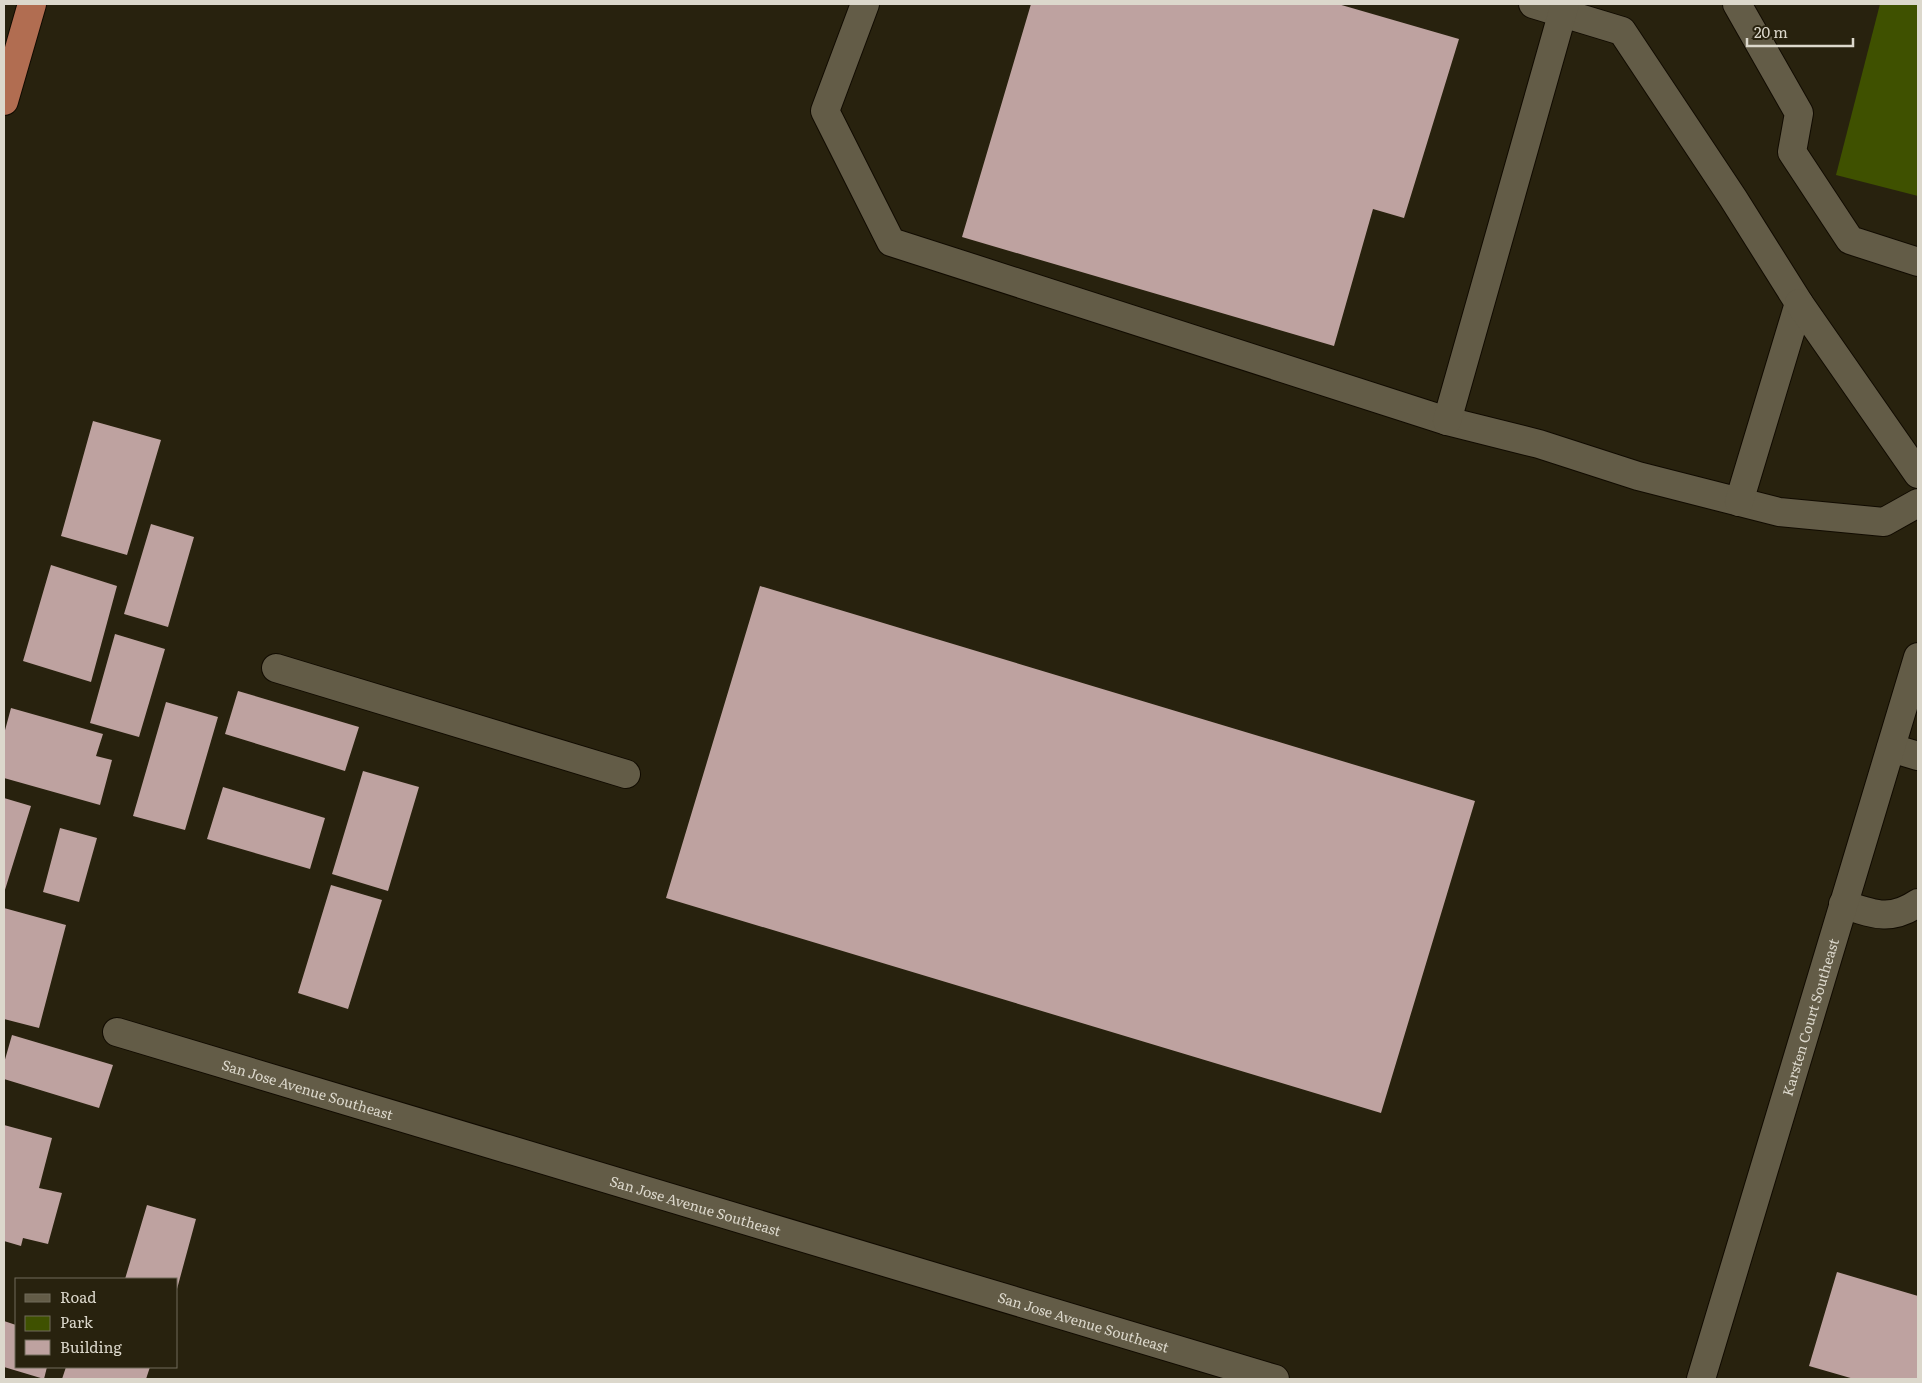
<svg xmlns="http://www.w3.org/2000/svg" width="1922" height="1383" font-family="Literata,serif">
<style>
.green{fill:#3f5100}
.building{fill:#bea2a0}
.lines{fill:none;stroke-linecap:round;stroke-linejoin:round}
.minor-casing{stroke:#110b00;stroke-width:30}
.highway-casing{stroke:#110b00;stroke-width:30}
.minor{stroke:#635c47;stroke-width:28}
.highway{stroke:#b16d51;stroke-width:28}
.labels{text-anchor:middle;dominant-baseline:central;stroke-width:5;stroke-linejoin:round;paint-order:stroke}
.street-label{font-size:14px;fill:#dcd8cc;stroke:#28220e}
</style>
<rect width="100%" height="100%" fill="#28220e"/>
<path class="green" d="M1880 4H1918V196L1836 175Z"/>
<path class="building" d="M1031 4H1338L1459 39 1404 218 1373 209 1334 346 962 237Z
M93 421 161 440 127 555 61 536Z
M151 524 194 537 168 627 124 614Z
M51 565 117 586 91 682 23 661Z
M760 586 1475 801 1381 1113 666 898Z
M115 634 165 649 139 737 90 723Z
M238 691 359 727 345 771 225 734Z
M166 702 218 717 185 830 133 816Z
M11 708 103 734 96 756 112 760 100 805 4 778V734Z
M363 771 419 787 388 891 332 874Z
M223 787 325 818 310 869 207 839Z
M4 798 31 806 4 893Z
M60 828 97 838 79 902 43 892Z
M331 885 382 900 348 1009 298 993Z
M4 908 66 925 39 1028 4 1019Z
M12 1035 113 1065 99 1108 4 1079V1063Z
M4 1125 52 1138 39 1188 62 1193 48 1244 23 1238 21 1246 4 1241Z
M147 1205 196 1219 177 1289 176 1279H125Z
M1837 1272 1918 1296V1379H1854L1809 1366Z
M4 1321 16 1325V1367H47L44 1379 4 1367Z
M66 1367H150L146 1379H62Z"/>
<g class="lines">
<defs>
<g id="minor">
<path d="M865 4 825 111 891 242 1447 421 1539 444 1638 476 1779 512 1884 522 1918 503"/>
<path d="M1533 4 1622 31 1733 198 1799 303 1739 502"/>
<path d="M1737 4 1799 113 1792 152 1850 240 1918 262"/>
<path d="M1799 303 1918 474"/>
<path d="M1447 421 1565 4"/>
<path d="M276 668 626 774"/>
<path d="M1891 748 1918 756"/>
<path d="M1843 904C1873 914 1890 922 1918 903"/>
<path id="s1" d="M117 1032 1275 1379"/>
<path id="s2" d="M1701 1379 1918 657"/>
</g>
<path id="highway" d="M4 101 32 4"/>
</defs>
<use href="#minor" class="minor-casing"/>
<use href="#highway" class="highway-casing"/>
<use href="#minor" class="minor"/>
<use href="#highway" class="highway"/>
</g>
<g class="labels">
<g class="street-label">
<text stroke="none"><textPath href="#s2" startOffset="378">Karsten Court Southeast</textPath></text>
<text stroke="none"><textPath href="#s1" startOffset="199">San Jose Avenue Southeast</textPath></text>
<text stroke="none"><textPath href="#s1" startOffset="604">San Jose Avenue Southeast</textPath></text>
<text stroke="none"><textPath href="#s1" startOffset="1009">San Jose Avenue Southeast</textPath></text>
</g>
</g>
<rect width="1922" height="1383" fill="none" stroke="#dcd8cc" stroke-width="10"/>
<rect x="15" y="1278" width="162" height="90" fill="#28220e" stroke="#706b5a"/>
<rect x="25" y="1294" width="25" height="8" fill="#635c47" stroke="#706b5a"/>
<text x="60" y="1303" font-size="15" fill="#dcd8cc">Road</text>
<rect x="25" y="1316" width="25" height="15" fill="#3f5100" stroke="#706b5a"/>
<text x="60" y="1328" font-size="15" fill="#dcd8cc">Park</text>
<rect x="25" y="1340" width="25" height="15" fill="#bea2a0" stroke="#706b5a"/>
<text x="60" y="1353" font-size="15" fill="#dcd8cc">Building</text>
<path d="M1747 38v8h106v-8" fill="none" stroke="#dcd8cc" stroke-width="2.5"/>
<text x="1754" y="38" font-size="15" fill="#dcd8cc" stroke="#28220e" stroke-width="4" paint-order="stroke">20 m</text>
</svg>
